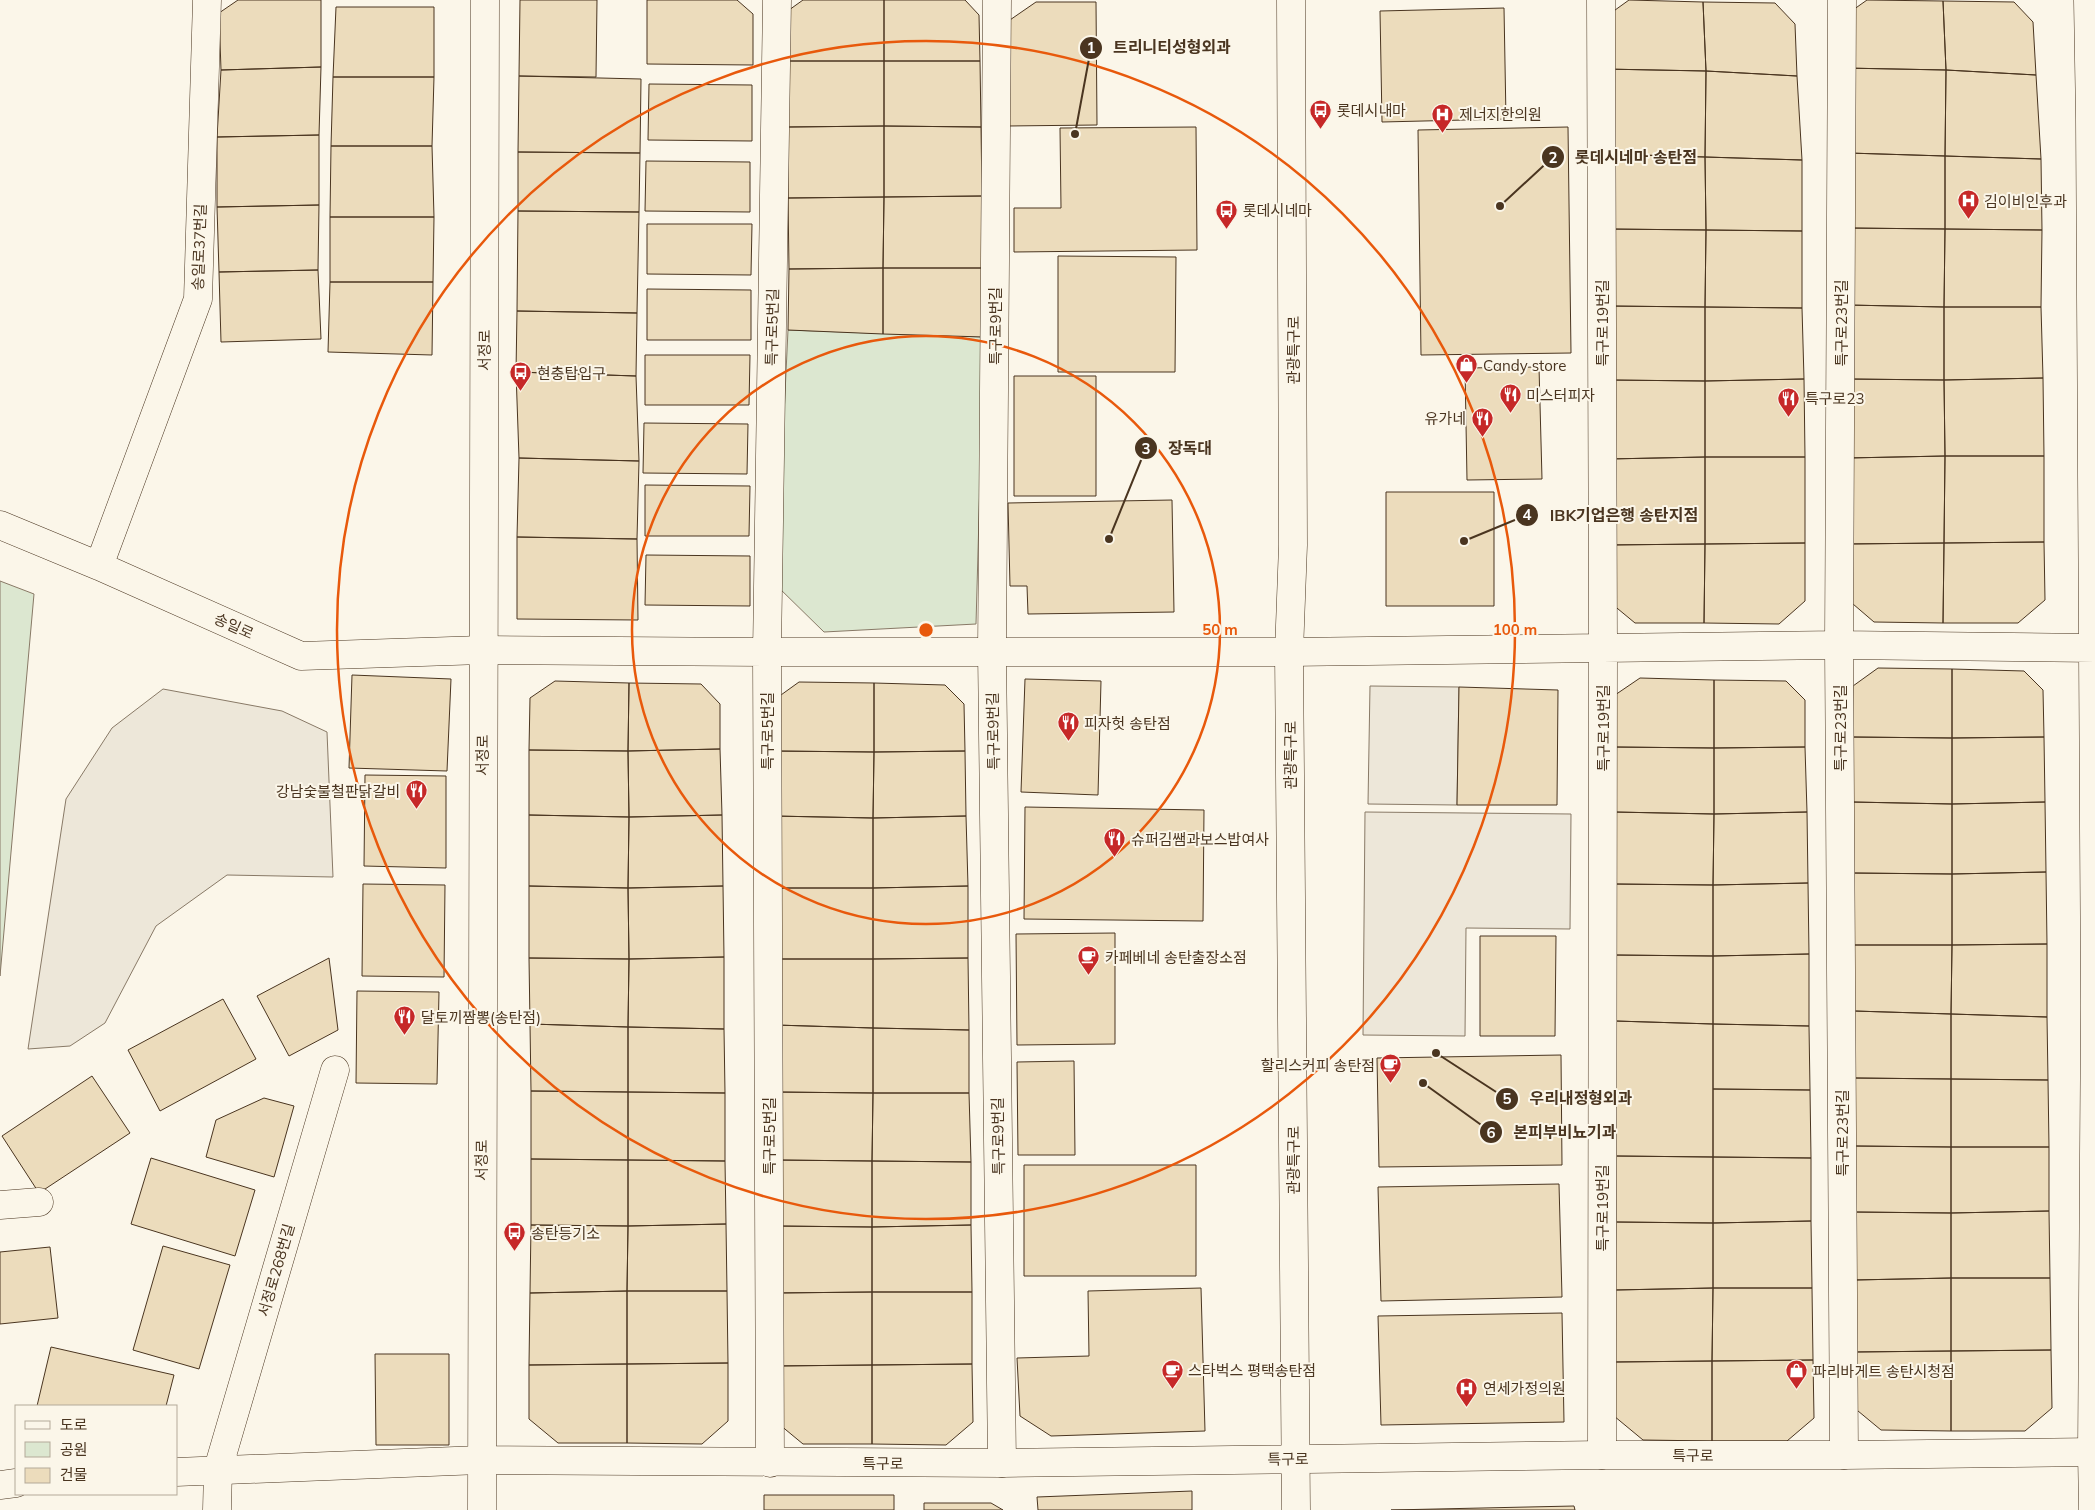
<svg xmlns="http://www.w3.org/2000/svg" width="2095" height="1510" font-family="Mulish,'Noto Sans KR',sans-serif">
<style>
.green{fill:#dce7d0;stroke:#887966}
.parking{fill:#ede7d9;stroke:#887966}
.building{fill:#ecdcbc;stroke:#4a3520}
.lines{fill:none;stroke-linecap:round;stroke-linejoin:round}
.street-casing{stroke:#4a3520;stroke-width:29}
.secondary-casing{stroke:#4a3520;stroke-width:29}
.street{stroke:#fbf6e9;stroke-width:28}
.secondary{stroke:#fbf6e9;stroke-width:28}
.ring{fill:none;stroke:#e8590c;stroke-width:2.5}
.labels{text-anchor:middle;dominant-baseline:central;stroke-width:4;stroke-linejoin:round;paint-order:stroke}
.poi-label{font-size:15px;fill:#4a3520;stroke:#fbf6e9;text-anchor:start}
.street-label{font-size:15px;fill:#4a3520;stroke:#fbf6e9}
.centre{fill:#e8590c;stroke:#fbf6e9;stroke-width:2.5}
.ring-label{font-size:15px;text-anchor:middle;font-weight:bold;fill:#e8590c;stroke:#fbf6e9;stroke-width:4;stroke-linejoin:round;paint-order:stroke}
.leader{fill:none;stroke:#4a3520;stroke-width:2}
.callout-dot{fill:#4a3520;stroke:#fbf6e9;stroke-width:2}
.mark-label{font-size:15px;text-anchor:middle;font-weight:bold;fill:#fff}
.callout-label{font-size:16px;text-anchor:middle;font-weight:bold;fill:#4a3520;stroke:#fbf6e9;stroke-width:4;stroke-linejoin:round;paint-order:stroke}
</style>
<rect width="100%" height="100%" fill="#fbf6e9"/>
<path class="green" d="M788 330 984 337 976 624 824 632 776 585Z
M0 581 34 594 0 976Z"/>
<path class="parking" d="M1370 686 1459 687 1457 805 1368 804Z
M163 689 282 711 327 732 333 877 227 875 156 926 105 1023 70 1046 28 1049 66 799 112 728Z
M1365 812 1571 814 1570 929 1466 928 1465 1036 1363 1035Z"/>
<path class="building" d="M238 0H321V67L221 70 219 13Z
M520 0H597L596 77 519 76Z
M647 0H737L753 14V65L647 64Z
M803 0H884V61H788L789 10Z
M884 0H965L979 15 980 61H884Z
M1629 0 1703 2 1706 71 1603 69 1604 18Z
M1867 0 1943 1 1946 70 1843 68V17Z
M1943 1 2014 2 2033 22 2036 75 1946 70Z
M1036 2H1096L1097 125 1008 126 1007 22Z
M1703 2 1775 3 1795 24 1797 76 1706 71Z
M336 7H434V77H333Z
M1504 8 1506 119 1382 122 1380 11Z
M788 61H884V126L788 127Z
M884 61H980L981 127 884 126Z
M321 67 319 135 217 137 221 70Z
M1843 68 1946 70 1945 156 1848 153Z
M1603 69 1706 71 1705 157 1608 154Z
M1946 70 2036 75 2041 159 1945 156Z
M1706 71 1797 76 1802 160 1705 157Z
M519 76 641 79 640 153 518 152Z
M333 77H434L432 146H331Z
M649 84 752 85V141L648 140Z
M884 126 981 127 982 196 884 197Z
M884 126V197L788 198V127Z
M1196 127 1197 250 1014 252V208H1061L1060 128Z
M1568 127 1571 353 1421 355 1418 130Z
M319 135V205L217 207V137Z
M331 146H432L434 217H330Z
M518 152 640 153 639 212 518 211Z
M1848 153 1945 156V229L1848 228Z
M1608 154 1705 157 1706 230 1608 229Z
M1945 156 2041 159 2042 230 1945 229Z
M1705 157 1802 160V231L1706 230Z
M646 161 750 162V212L645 211Z
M982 196 983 268H883L884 197Z
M884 197 883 268 789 269 788 198Z
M319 205 318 270 219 272 217 207Z
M518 211 639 212 637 313 517 311Z
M330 217H434L433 282H330Z
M647 224H752L751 275 647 274Z
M1848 228 1945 229 1944 307 1847 305Z
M1608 229 1706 230 1705 307 1608 306Z
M1945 229 2042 230 2041 307H1944Z
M1706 230 1802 231V308L1705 307Z
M1058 256 1176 257 1175 372H1058Z
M883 268H983L984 337 883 334Z
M883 268V334L788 330 789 269Z
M318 270 321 339 221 342 219 272Z
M330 282H433L432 355 328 352Z
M647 289 751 290V340H647Z
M1847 305 1944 307V380L1848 379Z
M1608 306 1705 307V381L1609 380Z
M1705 307 1802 308 1804 379 1705 381Z
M1944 307H2041L2043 378 1944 380Z
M517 311 637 313 636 376 516 372Z
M645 355H750L749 405H645Z
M1539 367 1542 479 1467 480 1465 368Z
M516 372 636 376 639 461 519 458Z
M1014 376H1096V496H1014Z
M2043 378 2044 456H1945L1944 380Z
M1804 379 1805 457H1705V381Z
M1848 379 1944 380 1945 456 1847 458Z
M1609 380 1705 381V457L1608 459Z
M644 423 748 424 747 474 643 473Z
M1945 456 1944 543 1846 544 1847 458Z
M1945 456H2044V542L1944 543Z
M1705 457H1805V543L1705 544Z
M1705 457V544L1607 545 1608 459Z
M519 458 639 461 637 539 517 537Z
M645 485 750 486 749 536H645Z
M1386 492H1494V606H1386Z
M1172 500 1174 612 1028 614 1027 586H1010L1008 503Z
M517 537 637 539 638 620 517 619Z
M2044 542 2045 600 2018 623H1943L1944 543Z
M1805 543V601L1779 624 1704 623 1705 544Z
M1944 543 1943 623 1874 622 1846 598V544Z
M1705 544 1704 623H1635L1606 599 1607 545Z
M646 555 750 556V606L645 605Z
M1878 668 1952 669V738L1852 737 1853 686Z
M1952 669 2024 671 2043 690 2044 737 1952 738Z
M352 675 451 679 447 771 349 768Z
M1640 678 1714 680V748L1614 747 1615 695Z
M1025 679 1101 681 1098 795 1021 792Z
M1714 680 1786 681 1805 700V747L1714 748Z
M555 681 629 683 628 751 529 750 530 698Z
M799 682 874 683V752L774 751V700Z
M629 683 701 684 720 704V749L628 751Z
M874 683 945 685 964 704 965 751 874 752Z
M1459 687 1558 690 1557 805H1457Z
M1852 737 1952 738V804L1852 802Z
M2044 737 2045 802 1952 804V738Z
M1614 747 1714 748V814L1614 812Z
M1805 747 1807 812 1714 814V748Z
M720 749 722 815 629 817 628 751Z
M529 750 628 751 629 817 529 815Z
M774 751 874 752 873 818 773 816Z
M965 751 966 816 873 818 874 752Z
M365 775 446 776V868L364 866Z
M1852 802 1952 804V874L1852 873Z
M2045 802 2046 872 1952 874V804Z
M1025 807 1204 810 1203 921 1024 919Z
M1614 812 1714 814 1713 885 1614 884Z
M1807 812 1808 883 1713 885 1714 814Z
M529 815 629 817 628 888 529 886Z
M722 815 723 886 628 888 629 817Z
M773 816 873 818V888H773Z
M966 816 968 886 873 888V818Z
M2046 872 2047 944 1952 945V874Z
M1852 873 1952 874V945H1853Z
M1808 883 1809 954 1713 956V885Z
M363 884 445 885 444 977 362 976Z
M1614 884 1713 885V956L1614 955Z
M529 886 628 888 629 959 529 958Z
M723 886 724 957 629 959 628 888Z
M968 886V958L873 959V888Z
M773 888H873V959H774Z
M1115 933V1044L1017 1045 1016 934Z
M1480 936H1556L1555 1036H1480Z
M2047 944V1017L1951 1014 1952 945Z
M1853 945H1952L1951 1014 1854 1011Z
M1809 954V1026L1713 1024V956Z
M1614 955 1713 956V1024L1615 1021Z
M724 957V1029L628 1027 629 959Z
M329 958 338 1030 289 1056 257 996Z
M529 958 629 959 628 1027 530 1024Z
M968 958 969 1030 873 1028V959Z
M774 959H873V1028L775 1025Z
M357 991 439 992 437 1084 356 1083Z
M223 999 256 1059 160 1111 128 1050Z
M1854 1011 1951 1014V1079L1855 1078Z
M1951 1014 2047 1017 2048 1080 1951 1079Z
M1615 1021 1713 1024V1157L1616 1156Z
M530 1024 628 1027V1092L531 1091Z
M1713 1024 1809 1026 1810 1090 1713 1089Z
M775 1025 873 1028V1093L776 1092Z
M628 1027 724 1029 725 1093 628 1092Z
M873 1028 969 1030V1093H873Z
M1561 1055 1562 1165 1379 1167 1377 1058Z
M1074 1061 1075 1155H1018L1017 1062Z
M92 1076 130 1133 39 1193 2 1136Z
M1855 1078 1951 1079V1147L1855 1146Z
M1951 1079 2048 1080 2049 1147H1951Z
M1713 1089 1810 1090 1811 1158 1713 1157Z
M531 1091 628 1092V1160L531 1159Z
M628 1092 725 1093V1161L628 1160Z
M776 1092 873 1093 872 1161 776 1160Z
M873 1093H969L971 1162 872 1161Z
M264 1098 294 1106 274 1177 206 1157 216 1120Z
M1855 1146 1951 1147V1213L1854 1212Z
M1951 1147H2049V1211L1951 1213Z
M1616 1156 1713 1157V1223L1616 1222Z
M1713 1157 1811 1158V1221L1713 1223Z
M151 1158 255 1190 235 1256 131 1224Z
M531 1159 628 1160V1226L531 1225Z
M628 1160 725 1161 726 1224 628 1226Z
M776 1160 872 1161V1227L776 1226Z
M872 1161 971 1162V1225L872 1227Z
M1024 1165H1196V1276H1024Z
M1559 1184 1562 1297 1381 1301 1378 1187Z
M2049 1211 2050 1278H1951V1213Z
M1854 1212 1951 1213V1278L1854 1280Z
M1811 1221 1812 1288H1713V1223Z
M1616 1222 1713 1223V1288L1615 1290Z
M726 1224 727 1291H627L628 1226Z
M531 1225 628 1226 627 1291 530 1293Z
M971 1225 972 1292H872V1227Z
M776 1226 872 1227V1292L775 1293Z
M163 1246 230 1265 199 1369 133 1350Z
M50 1247 58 1318 0 1324V1252Z
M1951 1278H2050L2051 1350 1951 1351Z
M1951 1278V1351L1853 1352 1854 1280Z
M1201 1288 1205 1431 1051 1436 1020 1416 1017 1358 1089 1356 1088 1291Z
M1713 1288H1812L1813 1360 1712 1361Z
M1713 1288 1712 1361 1614 1362 1615 1290Z
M627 1291H727L728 1363 627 1364Z
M627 1291V1364L529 1365 530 1293Z
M872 1292H972V1364L872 1365Z
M872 1292V1365L774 1366 775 1293Z
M1562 1313 1564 1422 1381 1425 1378 1316Z
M51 1347 174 1375 166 1406H37Z
M2051 1350 2052 1408 2025 1431H1951V1351Z
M1951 1351V1431L1881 1430 1852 1406 1853 1352Z
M375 1354H449V1445H376Z
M1813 1360 1814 1418 1787 1441H1712V1361Z
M1712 1361V1441L1643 1440 1614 1416V1362Z
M728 1363V1421L702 1444 627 1443V1364Z
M627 1364V1443H558L529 1419V1365Z
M972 1364 973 1422 946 1445 872 1444V1365Z
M872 1365V1444H803L774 1420V1366Z
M1192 1491V1510H1038L1037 1497Z
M764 1495H894V1510H764Z
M924 1503H991L1003 1510H924Z
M1574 1506 1575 1510H1391Z"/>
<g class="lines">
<defs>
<path id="street" d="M997 0 992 652 1002 1463
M1601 0 1603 648 1602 1455
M1842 0 1839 645 1844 1455
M2088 0 2090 119 2095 1005 2092 1452
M0 525 99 566 301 656 482 650 767 652H1289L1839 645 2095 648
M99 566 198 299 207 0
M0 1205 39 1202
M770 1463 767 652 777 0
M176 1472 480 1460
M0 1485 16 1483
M217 1510 218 1469 335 1070"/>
<path id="secondary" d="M1291 0 1293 545 1289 652 1296 1510
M2092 1452 2093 1510
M480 1460 1002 1463 1602 1455H1844L2095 1452
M482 1510 485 0"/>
</defs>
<use href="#street" class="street-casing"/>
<use href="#secondary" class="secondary-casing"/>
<use href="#street" class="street"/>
<use href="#secondary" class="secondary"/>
</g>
<g class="ring">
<circle cx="926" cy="630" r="294"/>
<circle cx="926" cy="630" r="589"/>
</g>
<defs>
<symbol id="bus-pin" viewBox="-11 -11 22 30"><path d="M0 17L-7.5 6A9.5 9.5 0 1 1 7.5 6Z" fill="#c62828" stroke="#fbf6e9"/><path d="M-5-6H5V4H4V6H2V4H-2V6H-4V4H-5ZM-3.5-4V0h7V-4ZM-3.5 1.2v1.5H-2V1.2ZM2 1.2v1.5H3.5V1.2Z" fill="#fff"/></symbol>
<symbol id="hospital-pin" viewBox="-11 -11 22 30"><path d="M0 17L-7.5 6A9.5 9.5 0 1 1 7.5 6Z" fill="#c62828" stroke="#fbf6e9"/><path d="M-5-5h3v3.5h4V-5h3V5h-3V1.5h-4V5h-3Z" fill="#fff"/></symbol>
<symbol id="shop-pin" viewBox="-11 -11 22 30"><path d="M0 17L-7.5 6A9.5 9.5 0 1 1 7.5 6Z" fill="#c62828" stroke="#fbf6e9"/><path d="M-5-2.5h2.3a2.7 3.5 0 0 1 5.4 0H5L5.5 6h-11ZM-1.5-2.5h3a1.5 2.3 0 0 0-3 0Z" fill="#fff"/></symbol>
<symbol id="restaurant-pin" viewBox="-11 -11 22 30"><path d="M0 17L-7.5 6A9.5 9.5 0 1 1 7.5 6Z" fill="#c62828" stroke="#fbf6e9"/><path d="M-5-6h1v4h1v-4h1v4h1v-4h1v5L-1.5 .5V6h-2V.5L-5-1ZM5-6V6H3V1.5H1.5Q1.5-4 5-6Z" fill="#fff"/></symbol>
<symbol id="cafe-pin" viewBox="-11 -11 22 30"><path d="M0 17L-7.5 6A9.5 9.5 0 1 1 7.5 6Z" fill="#c62828" stroke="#fbf6e9"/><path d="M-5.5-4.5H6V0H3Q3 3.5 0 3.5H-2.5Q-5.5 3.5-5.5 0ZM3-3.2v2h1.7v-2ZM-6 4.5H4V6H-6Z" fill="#fff"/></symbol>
</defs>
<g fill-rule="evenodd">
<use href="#bus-pin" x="1308" y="98" width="25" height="34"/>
<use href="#hospital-pin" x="1430" y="102" width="25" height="34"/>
<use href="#hospital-pin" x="1956" y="188" width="25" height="34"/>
<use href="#bus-pin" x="1214" y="198" width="25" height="34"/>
<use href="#shop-pin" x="1454" y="352" width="25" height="34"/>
<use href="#bus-pin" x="508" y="360" width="25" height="34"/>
<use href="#restaurant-pin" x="1498" y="382" width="25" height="34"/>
<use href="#restaurant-pin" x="1776" y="386" width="25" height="34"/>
<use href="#restaurant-pin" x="1470" y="406" width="25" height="34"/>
<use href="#restaurant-pin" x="1056" y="710" width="25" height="34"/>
<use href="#restaurant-pin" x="404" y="778" width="25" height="34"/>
<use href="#restaurant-pin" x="1102" y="826" width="25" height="34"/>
<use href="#cafe-pin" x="1076" y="944" width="25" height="34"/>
<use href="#restaurant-pin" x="392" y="1004" width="25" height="34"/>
<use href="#cafe-pin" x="1378" y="1052" width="25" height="34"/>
<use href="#bus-pin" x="502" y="1220" width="25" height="34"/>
<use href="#cafe-pin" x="1160" y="1358" width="25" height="34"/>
<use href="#shop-pin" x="1784" y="1358" width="25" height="34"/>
<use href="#hospital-pin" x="1454" y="1376" width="25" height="34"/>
</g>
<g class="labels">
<g class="poi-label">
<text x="1337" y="110">롯데시내마</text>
<text x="1459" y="114">제너지한의원</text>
<text x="1984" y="201">김이비인후과</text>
<text x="1243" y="210">롯데시네마</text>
<text x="1483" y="365">Candy store</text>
<text x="537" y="373">현충탑입구</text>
<text x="1526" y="395">미스터피자</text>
<text x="1805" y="398">특구로23</text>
<text x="1466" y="418" text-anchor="end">유가네</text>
<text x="1084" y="723">피자헛 송탄점</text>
<text x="400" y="791" text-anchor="end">강남숯불철판닭갈비</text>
<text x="1131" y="839">슈퍼김쌤과보스밥여사</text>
<text x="1105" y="957">카페베네 송탄출장소점</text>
<text x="421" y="1017">달토끼짬뽕(송탄점)</text>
<text x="1375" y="1065" text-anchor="end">할리스커피 송탄점</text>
<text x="531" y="1233">송탄등기소</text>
<text x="1188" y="1370">스타벅스 평택송탄점</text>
<text x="1813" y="1371">파리바게트 송탄시청점</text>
<text x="1483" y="1388">연세가정의원</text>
</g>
<g class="street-label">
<text transform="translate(199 247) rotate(-88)">송일로37번길</text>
<text transform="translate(1602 323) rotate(-90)">특구로19번길</text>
<text transform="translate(1841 323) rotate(-90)">특구로23번길</text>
<text transform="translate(995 326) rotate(-90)">특구로9번길</text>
<text transform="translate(772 327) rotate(-89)">특구로5번길</text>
<text transform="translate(484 350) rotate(-90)">서정로</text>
<text transform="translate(1293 350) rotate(-90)">관광특구로</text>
<text transform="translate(234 626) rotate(24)">송일로</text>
<text transform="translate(1603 728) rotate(-90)">특구로19번길</text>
<text transform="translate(1840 728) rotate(-90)">특구로23번길</text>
<text transform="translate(767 731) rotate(-90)">특구로5번길</text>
<text transform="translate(993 731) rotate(-91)">특구로9번길</text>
<text transform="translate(482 755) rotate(-90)">서정로</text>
<text transform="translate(1290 755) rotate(-90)">관광특구로</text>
<text transform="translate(1842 1133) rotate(-90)">특구로23번길</text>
<text transform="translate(769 1136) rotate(-90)">특구로5번길</text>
<text transform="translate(998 1136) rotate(-91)">특구로9번길</text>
<text transform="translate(481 1160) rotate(-90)">서정로</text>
<text transform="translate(1293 1160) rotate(-90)">관광특구로</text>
<text transform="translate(1602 1208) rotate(-90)">특구로19번길</text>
<text transform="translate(276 1270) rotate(-74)">서정로268번길</text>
<text x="1693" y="1455">특구로</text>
<text transform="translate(1288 1459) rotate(-1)">특구로</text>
<text x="883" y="1463">특구로</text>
</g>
</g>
<circle cx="926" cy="630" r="8" class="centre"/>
<g class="ring-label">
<text x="1220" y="635">50 m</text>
<text x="1515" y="635">100 m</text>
</g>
<path class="leader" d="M1075 134L1091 48M1500 206L1553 157M1109 539L1146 448M1464 541L1527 515M1436 1053L1507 1099M1423 1083L1491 1132"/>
<g class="callout-dot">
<circle cx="1075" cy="134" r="5"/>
<circle cx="1500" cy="206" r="5"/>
<circle cx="1109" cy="539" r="5"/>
<circle cx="1464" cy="541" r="5"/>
<circle cx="1436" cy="1053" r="5"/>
<circle cx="1423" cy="1083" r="5"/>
<circle cx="1091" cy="48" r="12"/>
<circle cx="1553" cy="157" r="12"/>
<circle cx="1146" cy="448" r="12"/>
<circle cx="1527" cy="515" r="12"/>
<circle cx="1507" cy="1099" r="12"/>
<circle cx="1491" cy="1132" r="12"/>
</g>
<g class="mark-label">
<text x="1091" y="53">1</text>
<text x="1553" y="163">2</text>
<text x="1146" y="454">3</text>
<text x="1527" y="520">4</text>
<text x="1507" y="1104">5</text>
<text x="1491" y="1138">6</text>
</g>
<g class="callout-label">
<text x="1172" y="53">트리니티성형외과</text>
<text x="1636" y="163">롯데시네마 송탄점</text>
<text x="1190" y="454">장독대</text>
<text x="1624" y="521">IBK기업은행 송탄지점</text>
<text x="1581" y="1104">우리내정형외과</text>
<text x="1565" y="1138">본피부비뇨기과</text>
</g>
<rect x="15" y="1405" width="162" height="90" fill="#fbf6e9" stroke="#b4a999"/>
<rect x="25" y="1421" width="25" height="8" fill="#fbf6e9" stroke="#b4a999"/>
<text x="60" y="1430" font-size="15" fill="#4a3520">도로</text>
<rect x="25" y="1442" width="25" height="15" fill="#dce7d0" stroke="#b4a999"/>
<text x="60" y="1455" font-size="15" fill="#4a3520">공원</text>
<rect x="25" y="1468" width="25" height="15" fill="#ecdcbc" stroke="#b4a999"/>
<text x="60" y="1480" font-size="15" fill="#4a3520">건물</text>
</svg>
